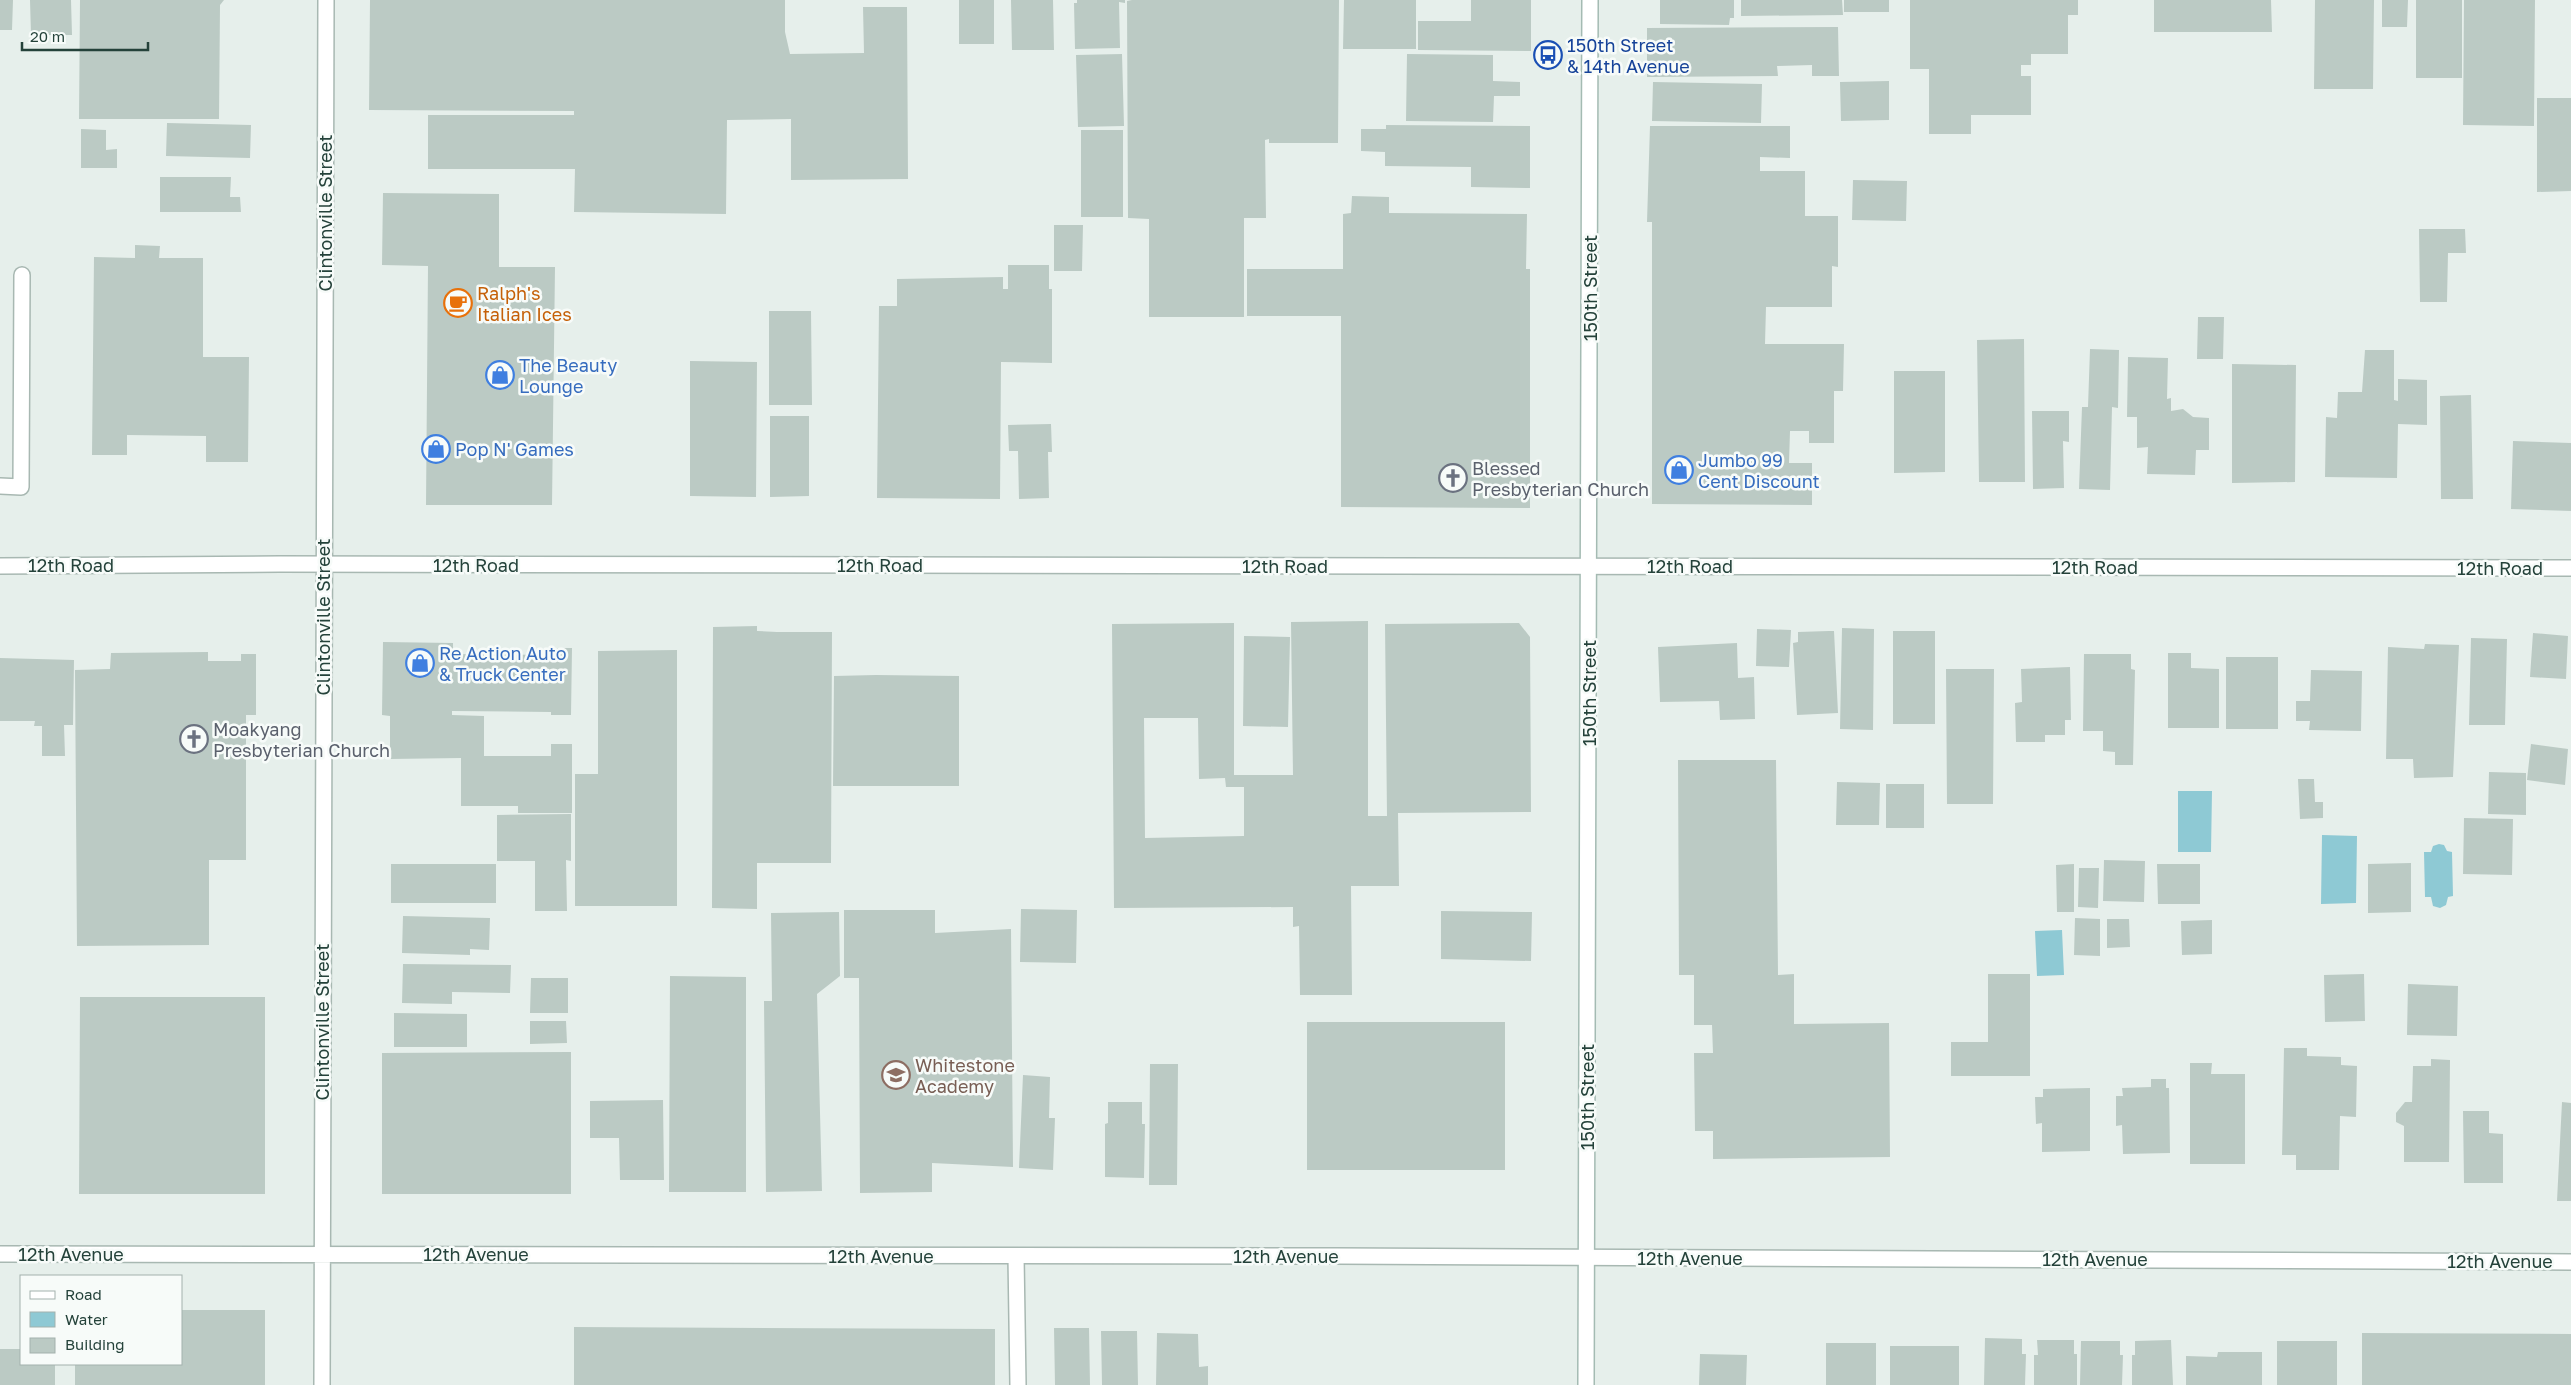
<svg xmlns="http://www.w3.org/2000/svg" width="2571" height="1385" font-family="'Golos Text',sans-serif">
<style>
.water{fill:#8ec9d4}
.building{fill:#bbcac4;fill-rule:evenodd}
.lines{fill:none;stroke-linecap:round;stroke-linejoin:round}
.lane-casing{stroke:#a8b8b2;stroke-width:18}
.street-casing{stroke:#a8b8b2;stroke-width:18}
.secondary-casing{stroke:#a4bbb3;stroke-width:18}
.lane{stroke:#fff;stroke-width:15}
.street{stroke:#fff;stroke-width:15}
.secondary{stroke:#fff;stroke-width:15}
.labels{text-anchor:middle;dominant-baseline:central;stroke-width:5;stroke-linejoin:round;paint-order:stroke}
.transit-label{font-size:18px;fill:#164399;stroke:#f7fbf9;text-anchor:start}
.street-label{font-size:18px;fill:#24423a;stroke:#f7fbf9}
.food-label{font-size:18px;fill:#c56008;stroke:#f7fbf9;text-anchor:start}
.shop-label{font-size:18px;fill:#366cbe;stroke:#f7fbf9;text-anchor:start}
.worship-label{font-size:18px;fill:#5b616d;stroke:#f7fbf9;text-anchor:start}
.education-label{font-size:18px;fill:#785e54;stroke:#f7fbf9;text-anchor:start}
</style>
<rect width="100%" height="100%" fill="#e6efeb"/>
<path class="water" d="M2178 791H2212L2211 852H2178Z
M2322 835 2357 836 2356 903 2321 904Z
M2439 844 2444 845 2447 851 2452 852 2453 896 2448 897 2446 905 2440 908 2433 906 2431 897H2425L2424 852H2431L2433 846Z
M2062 930 2064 975 2037 976 2035 931Z"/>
<path class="building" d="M0 0H13L12 30H0Z
M30 0H71L72 35H31Z
M80 0H224L220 5 219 119H79Z
M370 0H785V32L790 54 864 53 863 7H907L908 179 791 180V119L727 120 726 214 574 212 575 169H428V115H574V111L369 110Z
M959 0H994V44H959Z
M1011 0H1053L1054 50H1012Z
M1077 0H1125V3L1119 2 1120 48 1075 49 1074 3H1077Z
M1132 0H1339L1338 143H1269V139L1265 140 1266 218H1244V317H1149V219L1128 218 1127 1Z
M1344 0H1416V49H1343Z
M1471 0H1531V51L1418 50V21H1471Z
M1660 0H1734V18H1730L1729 25 1660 24Z
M1741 0H1842L1843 15 1741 16Z
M1844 0H1889V12H1844Z
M1910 0H2078V15H2068V54H2031V65H2021V76H2031V115H1971V134H1929V69H1910Z
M2154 0H2271L2272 32H2154Z
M2315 0H2374L2373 89H2314Z
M2382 0H2408L2407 27H2382Z
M2416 0H2462V78H2416Z
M2464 0H2535L2534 126 2463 125Z
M1838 27 1839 76H1812V65L1777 66 1778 76 1647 77V28Z
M1122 54 1124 126 1078 127 1076 55Z
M1407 54 1493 55V81L1520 82V96H1494L1493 122 1406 121Z
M1889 81V120L1841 121 1840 82Z
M1653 82 1762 84 1761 123 1652 121Z
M2537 98H2571V191L2537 192Z
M167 123 251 125 250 158 166 156Z
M1386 125 1530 126V188L1471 187V167L1385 166V152L1361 151V129H1386Z
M1650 126H1790V158L1760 157V171H1805V216H1838V267L1832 266V307H1766L1765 344H1844L1843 391H1834V443H1809V431H1790L1789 463H1812V505L1652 504V222H1647Z
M81 129 106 130V150L117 149V168H81Z
M1081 130H1123V217H1081Z
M160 177H231L230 197H240L241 212H160Z
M1853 180 1907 181 1906 221 1852 220Z
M383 193 499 194V267H555L552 505H426L428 266 382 265Z
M1352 196 1389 197V213L1527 214 1526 269H1530V508L1341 507V316H1247V269H1343V214L1351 213Z
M1054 225H1083L1082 271H1054Z
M2419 229H2465L2466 253H2448L2447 302H2420Z
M135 245 160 246 159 258H203V357H249L248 462H206V436L127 435V455H92L94 257 135 258Z
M1008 265H1049V289H1052V363L1001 362 1000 499 877 498 879 306H897V279L1003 277V289H1008Z
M769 311H811L812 405H769Z
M2198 317H2224L2223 359H2197Z
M2024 339 2025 482H1979L1977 340Z
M2090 349 2119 350 2118 408 2112 407 2110 490 2079 489 2082 407H2088Z
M2365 350H2394V400L2398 401V379L2427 380V425L2398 424 2397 478 2325 477 2326 417 2337 418 2338 392H2362Z
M2128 357 2168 358 2167 399 2171 398V411L2183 409 2193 417 2209 418V450H2196L2195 475 2147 474 2148 447 2137 448V417H2127Z
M690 361 757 362 756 497 690 496Z
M2232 364 2296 365 2295 482 2232 483Z
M1894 371H1945V472L1894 473Z
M2471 395 2473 499H2441L2440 396Z
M2032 411H2069V442L2063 441 2064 488 2033 489Z
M770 416H809V496L770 497Z
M1051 424 1052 452H1048L1049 498 1019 499 1018 451H1009L1008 425Z
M2513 441 2571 443V511L2511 509Z
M1368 621V816H1387L1385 624 1519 623 1530 637 1531 812 1398 813 1399 886H1351L1352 995H1300L1299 926 1293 927V907L1114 908 1112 624 1234 623V775H1293L1291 622ZM1144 718H1198L1199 779 1225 778 1226 787H1244V836L1145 838Z
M757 626V631L777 632H832L831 863H757V909L712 908 713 627Z
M1842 628 1874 629 1873 730 1840 729Z
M1757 629 1791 630 1789 667 1756 666Z
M1829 631H1834L1838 713 1797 715 1793 643 1798 642V632Z
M1893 631H1935V724H1893Z
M2533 633 2568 636 2566 679 2530 677Z
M1244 636 1290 637 1288 727 1243 726Z
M2471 638 2507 639 2505 725H2469Z
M383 642 453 643V654L551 655V648H572L571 715H551V712L452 711V715L484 716V756H551V744H572V813H518V806H461V758L390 759V716L382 715Z
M1737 643 1738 678 1754 677 1755 719 1720 720 1719 701 1660 702 1658 647Z
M2425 644 2459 645 2453 777 2414 778 2413 759H2386L2388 647 2424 649Z
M677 650V906H575V774H598V651Z
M208 652V661H241V654H256V715H246V860H209V945L77 946 75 670 110 669 111 653Z
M2168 653H2191V668L2219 669V728H2168Z
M2084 654H2131V669L2135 670 2133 765H2115V752L2103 751V731H2083Z
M2226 657H2278V729H2226Z
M0 658 74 660 73 725H64L65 756H42V726H34L35 721H0Z
M2070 667 2071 720H2065V735H2045V742H2016L2015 703 2022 702 2021 669Z
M1946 669H1994L1993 804H1947Z
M2311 670 2362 671 2361 731 2309 730 2310 721H2296V701H2310Z
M876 675 959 676V786H833L834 676Z
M2531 744 2568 749 2565 785 2527 780Z
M1678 760H1776L1778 975 1794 974V1024L1889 1023 1890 1157 1713 1159V1131H1695L1694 1053H1713L1712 1025H1694V975H1679Z
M2489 772 2526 773V815L2488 814Z
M2298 779H2314L2315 802H2323V818L2300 819Z
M1837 782 1880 783 1879 825H1836Z
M1886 784H1924V828H1886Z
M571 814V861L566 860 567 911H535V861H497V815Z
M2464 818 2513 819 2512 875 2463 874Z
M2104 860 2145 861 2144 902 2103 901Z
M2411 863V912L2368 913V864Z
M391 864H496V903H391Z
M2074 864V912H2057L2056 865Z
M2157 864H2200V904H2158Z
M2079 868H2099L2098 908 2078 907Z
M1021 909 1077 910 1076 963 1020 962Z
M844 910H935V933L1011 929 1013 1167 932 1163V1192L860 1193 859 978H844Z
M1441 911 1532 912 1531 961 1441 959Z
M839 912 840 976 817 994 822 1191 766 1192 764 1001H772L771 913Z
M403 916 490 918 489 950 470 949V955L402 953Z
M2075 918 2100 919V956L2074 955Z
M2107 919H2129L2130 947 2107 948Z
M2212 920V954L2182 955 2181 921Z
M403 964 511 965 510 993 452 992V1004L402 1003Z
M1988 974H2030V1076H1951V1042H1988Z
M2364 974 2365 1021 2325 1022 2324 975Z
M670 976 746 977V1192H669Z
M531 978H568V1013H530Z
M2408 984 2458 986 2457 1036 2407 1035Z
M80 997H265V1194H79Z
M394 1013 467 1014V1047H394Z
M530 1021H566L567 1043 530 1044Z
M1307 1022H1505V1170H1307Z
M2284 1048H2307V1056L2341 1057V1065L2357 1066 2356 1117 2340 1116 2339 1170H2296V1155H2282Z
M571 1052V1194H382V1053Z
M2431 1059 2450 1060 2449 1162H2404V1126L2396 1122V1113L2405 1102H2412L2413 1066H2431Z
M2190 1063H2212L2211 1074H2245V1164H2190Z
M1150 1064H1178L1177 1185H1149Z
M1023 1075 1050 1077 1049 1118H1055L1053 1170 1019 1168Z
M2151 1079H2166V1088H2169L2170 1153 2123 1154 2122 1125 2116 1126V1096H2123L2122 1088 2151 1087Z
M2090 1088V1151L2042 1152V1123L2036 1124 2035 1097H2043V1089Z
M663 1100 664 1180H620L619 1138H590V1101Z
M1108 1102H1142V1124H1145L1144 1178 1105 1177V1124L1108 1123Z
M2562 1102 2571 1103V1201H2557Z
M2463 1111H2489V1133L2503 1134V1183H2464Z
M181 1310H265V1385H75V1364H181Z
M574 1327 995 1329V1385H574Z
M1054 1328H1089L1090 1385H1055Z
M1101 1331H1137L1138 1385H1102Z
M1157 1333 1198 1334 1199 1367 1208 1366V1385H1156Z
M2362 1333 2571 1334V1385H2362Z
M1985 1338 2022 1339V1354H2026L2025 1385H1984Z
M2037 1340H2074V1354H2077V1385H2034V1355H2038Z
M2171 1340 2173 1385H2132V1355H2135V1341Z
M2081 1341H2120V1355H2123L2122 1385H2080Z
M2277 1341H2337V1385H2277Z
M1826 1343H1876V1385H1826Z
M1890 1346H1959V1385H1890Z
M0 1349H21V1364H55V1385H0Z
M2218 1352H2262V1385H2186V1356L2217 1357Z
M1700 1354 1747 1355 1746 1385H1699Z"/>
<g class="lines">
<defs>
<path id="lane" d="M0 486 21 487 22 275
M1016 1256 1018 1385"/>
<path id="street" d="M0 566 280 564 2571 568
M0 1254 1337 1256 2571 1262
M322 1385 326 0"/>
<path id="secondary" d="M1586 1385 1590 0"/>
</defs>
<use href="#lane" class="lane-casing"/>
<use href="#street" class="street-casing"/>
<use href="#secondary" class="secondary-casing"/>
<use href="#lane" class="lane"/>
<use href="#street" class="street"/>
<use href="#secondary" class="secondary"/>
</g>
<defs>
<symbol id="bus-ring" viewBox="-11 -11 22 22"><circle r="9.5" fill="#f7fbf9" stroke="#1a4fb4" stroke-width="1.5"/><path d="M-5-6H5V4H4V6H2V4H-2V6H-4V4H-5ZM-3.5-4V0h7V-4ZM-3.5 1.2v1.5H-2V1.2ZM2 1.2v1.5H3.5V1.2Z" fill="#1a4fb4"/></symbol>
<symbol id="cafe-ring" viewBox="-11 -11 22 22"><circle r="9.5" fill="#f7fbf9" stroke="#e8710a" stroke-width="1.5"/><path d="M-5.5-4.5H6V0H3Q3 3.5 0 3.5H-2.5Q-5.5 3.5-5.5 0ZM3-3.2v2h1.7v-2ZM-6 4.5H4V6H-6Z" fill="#e8710a"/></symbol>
<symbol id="shop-ring" viewBox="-11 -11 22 22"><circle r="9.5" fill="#f7fbf9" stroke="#3f7fe0" stroke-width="1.5"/><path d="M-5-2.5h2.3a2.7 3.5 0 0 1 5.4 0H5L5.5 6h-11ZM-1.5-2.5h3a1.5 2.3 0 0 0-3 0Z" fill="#3f7fe0"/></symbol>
<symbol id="church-ring" viewBox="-11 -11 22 22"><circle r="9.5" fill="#f7fbf9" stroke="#6b7280" stroke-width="1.5"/><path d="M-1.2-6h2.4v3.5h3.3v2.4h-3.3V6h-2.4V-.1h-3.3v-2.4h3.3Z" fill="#6b7280"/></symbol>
<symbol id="school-ring" viewBox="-11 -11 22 22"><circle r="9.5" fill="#f7fbf9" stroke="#8d6e63" stroke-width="1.5"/><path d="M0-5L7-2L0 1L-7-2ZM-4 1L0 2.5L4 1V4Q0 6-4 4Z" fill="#8d6e63"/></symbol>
</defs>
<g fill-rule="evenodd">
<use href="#bus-ring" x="1532" y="39" width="32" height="32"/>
<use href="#cafe-ring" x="442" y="287" width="32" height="32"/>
<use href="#shop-ring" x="484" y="359" width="32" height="32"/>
<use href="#shop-ring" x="420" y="433" width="32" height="32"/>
<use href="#shop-ring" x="1663" y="454" width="32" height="32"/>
<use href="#church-ring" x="1437" y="462" width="32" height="32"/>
<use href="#shop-ring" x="404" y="647" width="32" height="32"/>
<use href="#church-ring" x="178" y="723" width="32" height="32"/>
<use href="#school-ring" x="880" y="1059" width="32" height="32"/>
</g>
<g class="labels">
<g class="transit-label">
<text x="1567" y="45">150th Street<tspan x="1567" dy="21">&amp; 14th Avenue</tspan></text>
</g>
<g class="street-label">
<text transform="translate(325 213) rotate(-90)">Clintonville Street</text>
<text transform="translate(1590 288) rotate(-90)">150th Street</text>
<text x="71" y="565">12th Road</text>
<text x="476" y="565">12th Road</text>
<text x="880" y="565">12th Road</text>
<text x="1285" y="566">12th Road</text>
<text x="1690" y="566">12th Road</text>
<text x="2095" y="567">12th Road</text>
<text x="2500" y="568">12th Road</text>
<text transform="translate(323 617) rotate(-90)">Clintonville Street</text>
<text transform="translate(1589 693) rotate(-90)">150th Street</text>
<text transform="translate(322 1022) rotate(-90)">Clintonville Street</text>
<text transform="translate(1587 1097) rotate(-90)">150th Street</text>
<text x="71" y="1254">12th Avenue</text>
<text x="476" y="1254">12th Avenue</text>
<text x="881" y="1256">12th Avenue</text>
<text x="1286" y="1256">12th Avenue</text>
<text x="1690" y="1258">12th Avenue</text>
<text x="2095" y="1259">12th Avenue</text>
<text x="2500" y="1261">12th Avenue</text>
</g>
<g class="food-label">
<text x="477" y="293">Ralph's<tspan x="477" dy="21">Italian Ices</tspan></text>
</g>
<g class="shop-label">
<text x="519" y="365">The Beauty<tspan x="519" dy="21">Lounge</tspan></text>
<text x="455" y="449">Pop N' Games</text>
<text x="1698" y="460">Jumbo 99<tspan x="1698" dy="21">Cent Discount</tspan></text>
<text x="439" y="653">Re Action Auto<tspan x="439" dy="21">&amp; Truck Center</tspan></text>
</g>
<g class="worship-label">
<text x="1472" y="468">Blessed<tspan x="1472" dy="21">Presbyterian Church</tspan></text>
<text x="213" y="729">Moakyang<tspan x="213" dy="21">Presbyterian Church</tspan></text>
</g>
<g class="education-label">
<text x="915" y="1065">Whitestone<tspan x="915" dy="21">Academy</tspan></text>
</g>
</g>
<rect x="20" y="1275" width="162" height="90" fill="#f7fbf9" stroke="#a3b1ad"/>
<rect x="30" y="1291" width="25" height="8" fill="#ffffff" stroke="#a3b1ad"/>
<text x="65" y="1300" font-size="15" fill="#24423a">Road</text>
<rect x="30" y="1312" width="25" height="15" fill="#8ec9d4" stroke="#a3b1ad"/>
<text x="65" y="1325" font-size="15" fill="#24423a">Water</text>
<rect x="30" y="1338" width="25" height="15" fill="#bbcac4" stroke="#a3b1ad"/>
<text x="65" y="1350" font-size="15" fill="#24423a">Building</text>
<path d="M22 42v8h126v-8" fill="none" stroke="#24423a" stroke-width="2.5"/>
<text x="30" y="42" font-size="15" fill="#24423a" stroke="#f7fbf9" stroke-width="4" paint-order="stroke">20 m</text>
</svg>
